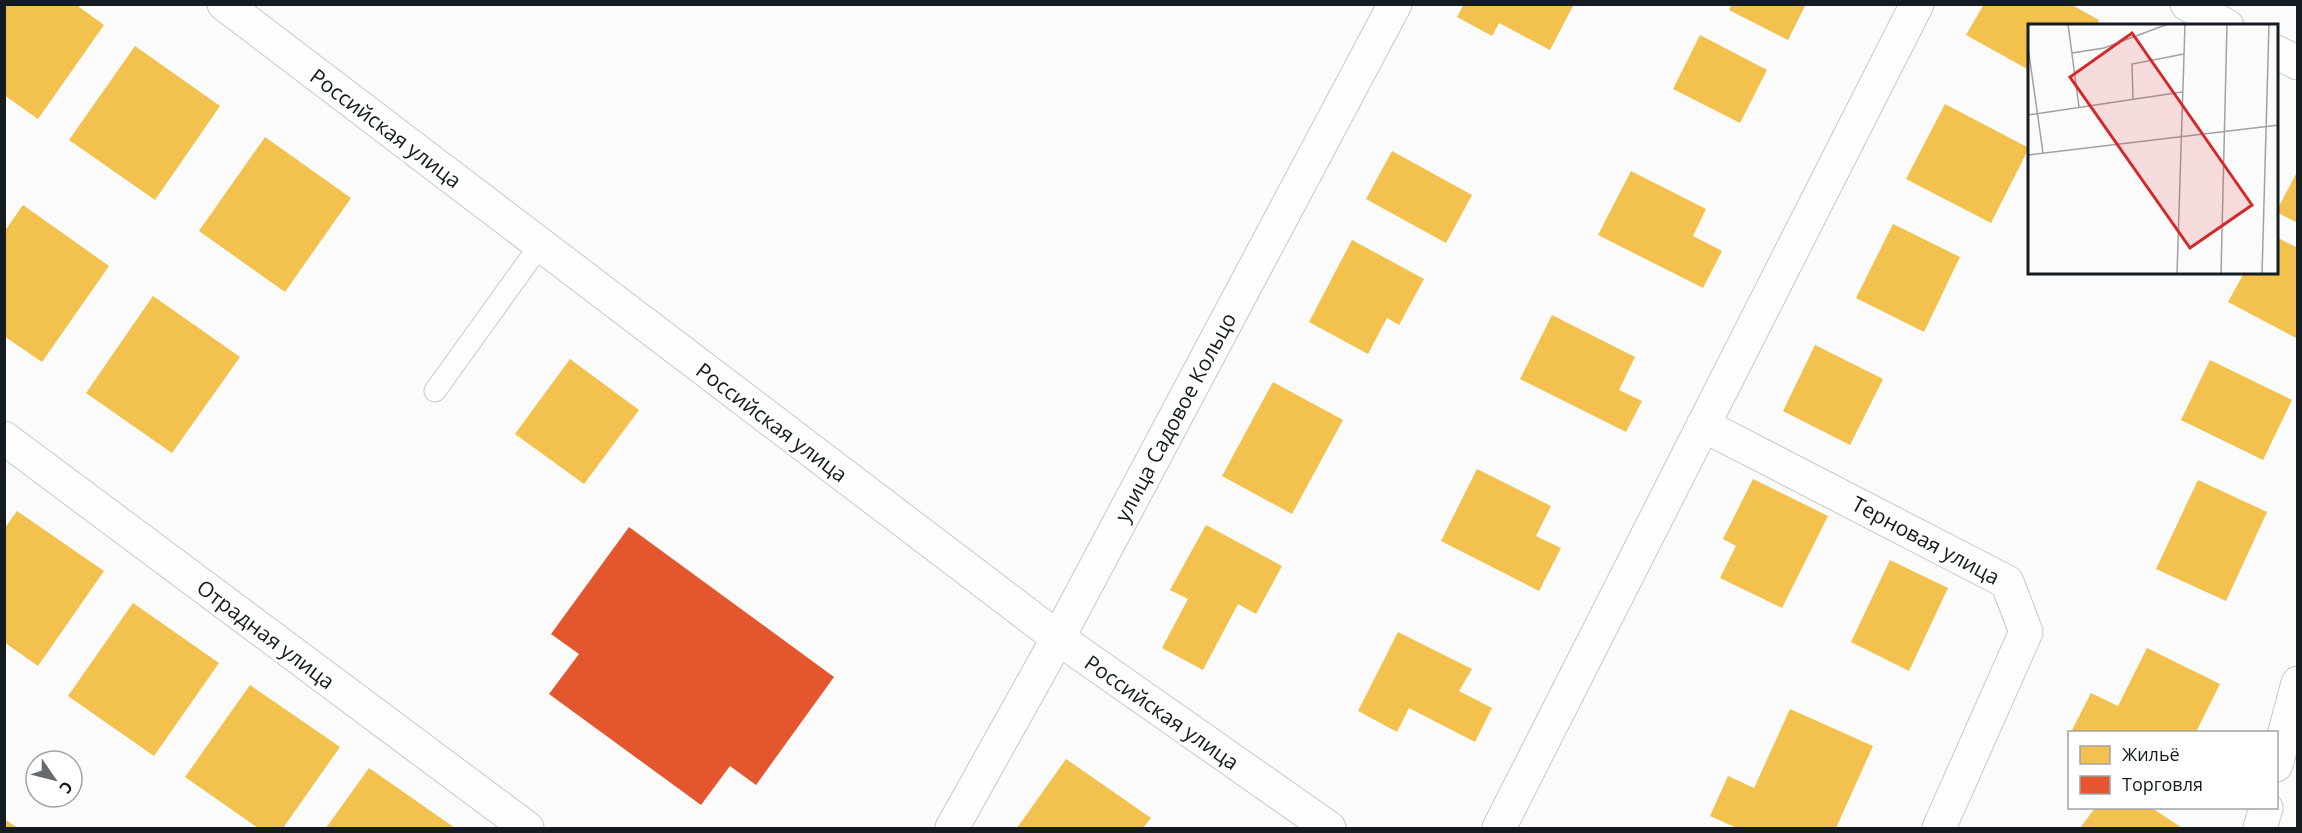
<svg xmlns="http://www.w3.org/2000/svg" width="2302" height="833" font-family="'Open Sans',sans-serif">
<style>
.homes{fill:#f2c14e}
.shops{fill:#e4572e}
.lines{fill:none;stroke-linecap:round;stroke-linejoin:round}
.service-casing{stroke:#c5c9cc;stroke-width:23}
.minor-casing{stroke:#c5c9cc;stroke-width:35}
.tertiary-casing{stroke:#c5c9cc;stroke-width:35}
.service{stroke:#fefefe;stroke-width:21}
.minor{stroke:#fefefe;stroke-width:33}
.tertiary{stroke:#fefefe;stroke-width:33}
.labels{text-anchor:middle;dominant-baseline:central;stroke-width:6;stroke-linejoin:round;paint-order:stroke}
.street-label{font-size:21px;fill:#141c21;stroke:#fff}
.inset-road{fill:none;stroke:#9fa2a4;stroke-width:1.5}
.view{fill:#d62828;fill-opacity:0.15;stroke:#d62828;stroke-width:3}
.inset-edge{fill:none;stroke:#141c21;stroke-width:3}
</style>
<rect width="100%" height="100%" fill="#fbfbfb"/>
<path class="homes" d="M4 4H75L104 25 38 119 4 95Z
M1464 4H1569L1573 6 1550 50 1499 23 1492 36 1457 17Z
M1732 4H1806L1788 40 1729 10Z
M1984 4H2070L2099 20 2096 26H2029V70L1966 35Z
M1700 35 1767 70 1740 123 1673 89Z
M135 46 220 106 155 200 69 140Z
M1945 104 2029 148 1991 223 1906 179Z
M265 137 351 198 285 292 199 231Z
M1392 151 1472 195 1446 243 1366 199Z
M2298 170V223L2276 212Z
M1631 171 1706 209 1693 236 1722 251 1703 288 1598 235Z
M23 205 109 266 42 362 4 336V232Z
M1893 224 1960 257 1924 332 1856 298Z
M2276 237 2298 248V339L2228 302 2244 273H2276Z
M1352 240 1424 279 1399 325 1387 318 1368 354 1309 322Z
M153 296 240 357 172 453 86 393Z
M1552 315 1635 357 1619 390 1642 401 1626 432 1520 379Z
M1815 345 1883 379 1850 445 1783 411Z
M570 359 639 410 584 484 515 434Z
M2210 360 2292 400 2263 460 2181 420Z
M1273 382 1343 420 1292 514 1222 476Z
M1477 469 1551 506 1536 536 1561 548 1539 591 1441 541Z
M1753 479 1828 516 1782 608 1720 578 1736 546 1723 539Z
M2198 480 2267 512 2226 601 2156 569Z
M17 511 104 571 38 666 4 642V529Z
M1206 525 1282 566 1256 614 1238 604 1203 670 1162 648 1188 599 1170 590Z
M1890 560 1948 588 1909 671 1851 642Z
M133 603 219 663 154 756 68 696Z
M1398 632 1472 669 1459 691 1492 708 1475 742 1409 708 1397 732 1358 711Z
M2147 648 2220 684 2196 732H2071L2091 693 2118 706Z
M250 685 340 747 283 828H258L185 777Z
M1790 709 1873 746 1836 828H1737L1710 816 1728 776 1754 788Z
M1066 759 1151 818 1143 828H1017Z
M369 768 455 828H326Z
M2095 808H2152L2182 828H2080Z
M4 819 18 828H4Z"/>
<path class="shops" d="M629 527 834 677 756 785 730 766 701 805 549 694 579 654 551 634Z"/>
<g class="lines">
<defs>
<path id="service" d="M435 391 540 245"/>
<path id="minor" d="M224 4 1058 638 1329 828
M2187 4 2227 26
M2276 52 2298 63
M1703 425 2007 582 2026 632 1939 828
M4 438 527 828
M2276 765 2298 683
M1499 828 1917 4
M2260 828 2266 808"/>
<path id="tertiary" d="M952 828 1058 638 1395 4"/>
</defs>
<use href="#service" class="service-casing"/>
<use href="#minor" class="minor-casing"/>
<use href="#tertiary" class="tertiary-casing"/>
<use href="#service" class="service"/>
<use href="#minor" class="minor"/>
<use href="#tertiary" class="tertiary"/>
</g>
<g class="labels">
<g class="street-label">
<text transform="translate(386 128) rotate(37)">Российская улица</text>
<text transform="translate(1175 417) rotate(-62)">улица Садовое Кольцо</text>
<text transform="translate(772 422) rotate(37)">Российская улица</text>
<text transform="translate(1926 540) rotate(28)">Терновая улица</text>
<text transform="translate(266 634) rotate(37)">Отрадная улица</text>
<text transform="translate(1162 712) rotate(35)">Российская улица</text>
</g>
</g>
<g transform="translate(2028 24)">
<rect width="250" height="250" fill="#fbfbfb"/>
<path class="inset-road" d="M40 0 51 83M0 23 15 129M44 29 76 24 140 0M105 75 104 40 156 30M0 91 154 68M0 131 251 101M149 250 157 0M193 250 199 0M234 250 241 0"/>
<path class="view" d="M104 9 224 181 162 224 42 53Z"/>
<rect width="250" height="250" class="inset-edge"/>
</g>
<rect width="2302" height="833" fill="none" stroke="#141c21" stroke-width="12"/>
<rect x="2068" y="731" width="210" height="78" fill="#ffffff" stroke="#a1a4a6" stroke-width="1.5"/>
<rect x="2080" y="746" width="30" height="18" fill="#f2c14e" stroke="#a1a4a6" stroke-width="1.5"/>
<text x="2122" y="761" font-size="18" fill="#141c21">Жильё</text>
<rect x="2080" y="776" width="30" height="18" fill="#e4572e" stroke="#a1a4a6" stroke-width="1.5"/>
<text x="2122" y="791" font-size="18" fill="#141c21">Торговля</text>
<g transform="translate(54 779) rotate(125)"><circle r="28" fill="#ffffff" stroke="#a1a4a6" stroke-width="1.5"/>
<path d="M0-4.5L10 22L0 15L-10 22Z" fill="#656a6d"/>
<text y="-9" font-size="16" font-weight="bold" text-anchor="middle" fill="#141c21">С</text>
</g>
</svg>
